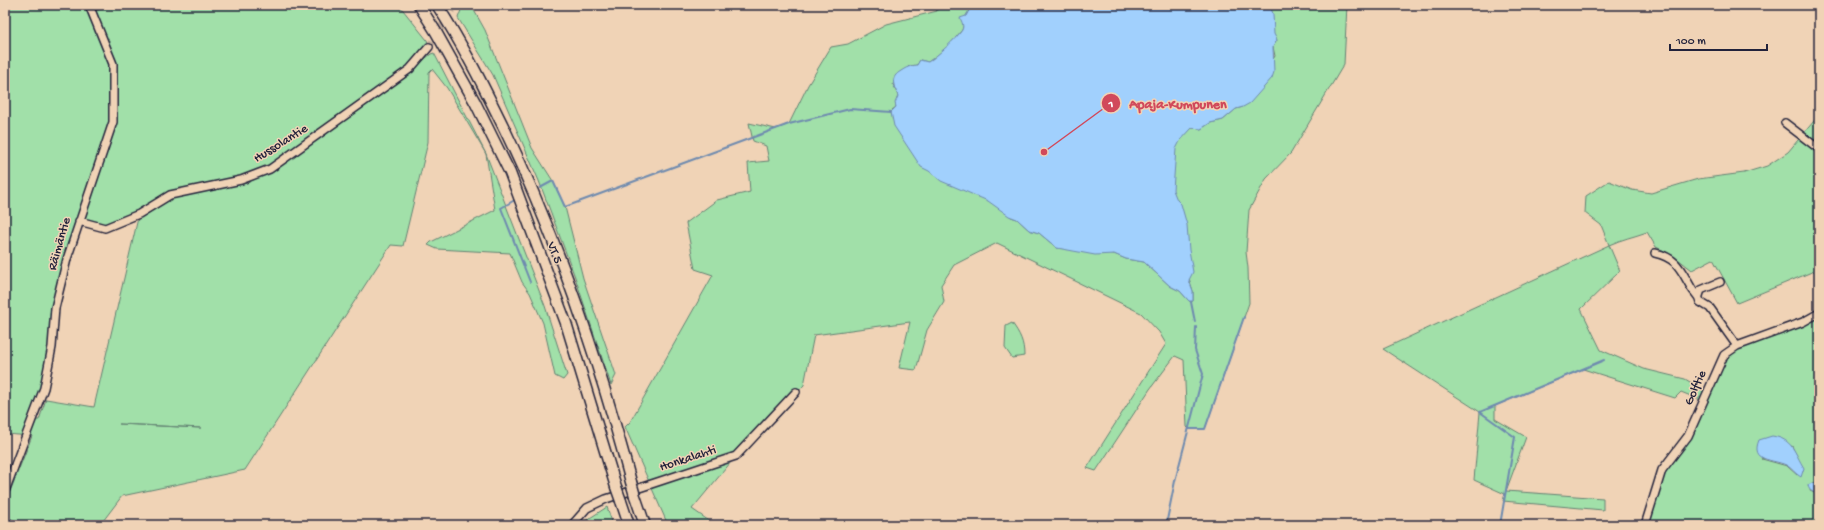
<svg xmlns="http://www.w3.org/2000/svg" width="1824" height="530" font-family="'Gochi Hand',sans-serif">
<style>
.green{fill:#a1e0a9;stroke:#628172;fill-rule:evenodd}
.water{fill:#a1d0fd;stroke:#6e8aaf}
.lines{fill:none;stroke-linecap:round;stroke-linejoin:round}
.stream{stroke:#6e8aaf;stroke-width:2}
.minor-tunnel{stroke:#c7b09d;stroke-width:7;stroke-dasharray:7 3.5;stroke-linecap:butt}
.minor-casing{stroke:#22223b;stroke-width:10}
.highway-casing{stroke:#22223b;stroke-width:13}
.minor{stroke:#f0d3b6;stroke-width:7}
.highway{stroke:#f0d3b6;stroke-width:10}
.highway-bridge-casing{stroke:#22223b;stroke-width:13;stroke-linecap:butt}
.highway-bridge{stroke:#f0d3b6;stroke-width:10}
.labels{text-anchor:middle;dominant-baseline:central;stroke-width:3;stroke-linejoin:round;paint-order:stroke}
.street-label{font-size:13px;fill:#22223b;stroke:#f0d3b6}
.leader{fill:none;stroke:#d1495b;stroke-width:1.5}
.callout-dot{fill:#d1495b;stroke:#f0d3b6;stroke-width:1.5}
.mark-label{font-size:12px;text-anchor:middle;font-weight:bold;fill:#fff}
.callout-label{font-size:14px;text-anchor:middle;font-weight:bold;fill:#d1495b;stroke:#f0d3b6;stroke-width:3;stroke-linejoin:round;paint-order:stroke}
</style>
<rect width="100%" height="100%" fill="#f0d3b6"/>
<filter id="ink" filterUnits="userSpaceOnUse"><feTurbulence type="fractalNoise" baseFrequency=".025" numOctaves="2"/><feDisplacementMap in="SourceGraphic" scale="8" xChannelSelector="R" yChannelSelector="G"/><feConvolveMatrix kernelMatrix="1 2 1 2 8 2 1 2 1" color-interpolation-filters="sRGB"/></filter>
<g filter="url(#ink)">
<path class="green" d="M5 5H89L92 12 114 5H399L427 40 429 47 410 69 270 169 170 195 105 228 79 221 67 259 52 347 33 420H39L46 399 94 407 138 218 170 198 247 183 271 171 376 97 431 54 434 53 486 154 545 306 567 375 563 380 555 376 543 323 530 293 522 282 510 253 437 249 428 245 431 242 495 210 486 154 447 88 432 69 429 72 428 142 403 246 391 245 245 470 122 496 103 521 96 525H24L5 516V504L32 436 5 434V294L7 276 5 274ZM119 424H120L201 428Z
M463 5H471L485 30 532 148 553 181 565 207 583 278 616 375 611 385 575 277 539 181 493 75 458 18Z
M935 5H972L966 16 962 30 948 47 928 62 920 60 917 65 909 66 893 84 898 96 896 103V107L892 110 1011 217 1017 219 1029 230 1039 233 1057 248 1114 254 1126 259 1144 262 1170 286 1180 291 1189 301H1193V291L1169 215 1171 147 1192 128 1201 129 1210 123 1223 120 1236 109 1243 107 1275 56 1273 47 1277 40 1245 5H1347L1344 64 1291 153 1266 179 1249 210 1246 252 1248 268 1249 303 1205 429H1189L1187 427 1184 360 1175 356 1150 389 1096 471 1087 468 1166 344 1159 332 1141 313 997 243 954 265 941 285 944 302 927 330 916 370 899 368 910 322 814 335 804 385 736 456 692 509 715 525H668L625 427 630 422 713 275 695 269 686 223 717 200 750 192 748 163 769 161 766 146 753 141 749 123 776 129 789 124 808 85 831 47 848 44 886 24 937 11Z
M1819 115V269L1737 303 1713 259 1692 270 1674 256 1656 247 1647 232C1633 237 1622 239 1609 245L1620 271 1581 309 1601 350 1644 369 1685 379 1707 392 1724 355 1819 313V483H1812L1810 491 1819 495 1818 517 1819 525H1645L1662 470 1688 436 1703 401 1681 392 1675 398 1583 369 1495 406V419L1526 437 1506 491 1603 498V510L1503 501 1505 494 1474 480 1480 412 1383 349 1609 245 1601 225 1585 213 1586 196 1609 181 1632 190 1651 193 1698 179 1744 173 1767 166 1788 152ZM1792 446 1797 457V475L1787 466 1762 459Z
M1012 323C1020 334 1024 342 1024 356L1012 358 1005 348 1006 326Z
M607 507 613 525H579Z"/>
<path class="water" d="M972 5H1270L1273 14 1274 34 1277 40 1273 47 1274 72 1272 78 1250 103 1243 107 1236 109 1223 120 1210 123 1201 129 1192 128 1180 141 1176 149 1173 190 1177 200 1181 204 1187 225 1189 250 1193 272 1189 280 1193 291V301H1189L1180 291 1170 286 1144 262 1126 259 1114 254 1095 255 1057 248 1039 233 1029 230 1017 219 1009 216 988 201 941 181 929 171 921 167 894 126 891 112 896 107 895 103 898 96C894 85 889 78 901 71 907 67 910 66 917 65L920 60 928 62C935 58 958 37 962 30 964 26 962 22 960 18L966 16Z
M1772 436C1793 439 1794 452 1804 468L1801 477C1795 474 1792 468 1786 465 1773 459 1750 462 1759 440Z
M1812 483H1819V495C1814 492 1809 492 1808 485Z"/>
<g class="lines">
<path class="stream" d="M540 188 553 181 565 207 789 124 850 109 891 112
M513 201 501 208 530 282
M1191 302 1195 322
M1189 429H1205L1244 317
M1166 525 1175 481 1203 374 1195 350 1196 327
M1500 525 1515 437 1480 412 1604 360"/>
<path class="minor-tunnel" d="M429 47 455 5"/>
<defs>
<path id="minor" d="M1785 123 1819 149
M79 221 105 228 139 214 170 195 241 180 270 169 410 69 429 47
M1655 253C1678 258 1681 271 1692 289 1695 294 1699 295 1700 302L1710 308 1737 346
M1699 296 1701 290 1720 282
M5 491 44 388 52 347 55 308 67 259 113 122V64L89 5
M5 522 12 525
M572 525 587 508 606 499 736 456 796 392
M1645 525 1662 470 1688 436 1724 355 1737 346 1803 322 1819 313"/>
<path id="highway" d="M419 5 436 32 475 102 510 173 566 323 616 487
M437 5C463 45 484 87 505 130 559 243 599 361 631 482
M635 496 645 525
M621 501 629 525"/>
</defs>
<use href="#minor" class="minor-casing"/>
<use href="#highway" class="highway-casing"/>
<use href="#minor" class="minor"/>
<use href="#highway" class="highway"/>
<defs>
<path id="highway-bridge" d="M631 482 635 496
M616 487 621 501"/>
</defs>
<use href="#highway-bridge" class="highway-bridge-casing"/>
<use href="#highway-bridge" class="highway-bridge"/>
</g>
</g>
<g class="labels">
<g class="street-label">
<text transform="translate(281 144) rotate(-32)">Hussolantie</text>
<text transform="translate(60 244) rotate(-74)">Räimäntie</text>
<text transform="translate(554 253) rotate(69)">VT 5</text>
<text transform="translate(1696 388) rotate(-66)">Golftie</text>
<text transform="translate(688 459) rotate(-18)">Honkalahti</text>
</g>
</g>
<path class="leader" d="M1044 152L1111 103"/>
<g class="callout-dot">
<circle cx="1044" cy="152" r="4"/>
<circle cx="1111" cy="103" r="10"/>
</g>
<g class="mark-label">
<text x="1111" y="107">1</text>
</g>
<g class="callout-label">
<text x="1178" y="108">Apaja-Kumpunen</text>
</g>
<rect width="1824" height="530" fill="none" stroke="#f0d3b6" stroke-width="20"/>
<rect x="10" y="10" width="1804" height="510" fill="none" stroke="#22223b" stroke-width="1.5" filter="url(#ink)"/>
<path d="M1670 44v6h97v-6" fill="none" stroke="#22223b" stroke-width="2"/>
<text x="1676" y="44" font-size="12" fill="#22223b" stroke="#f0d3b6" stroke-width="3" paint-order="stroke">100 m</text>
</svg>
